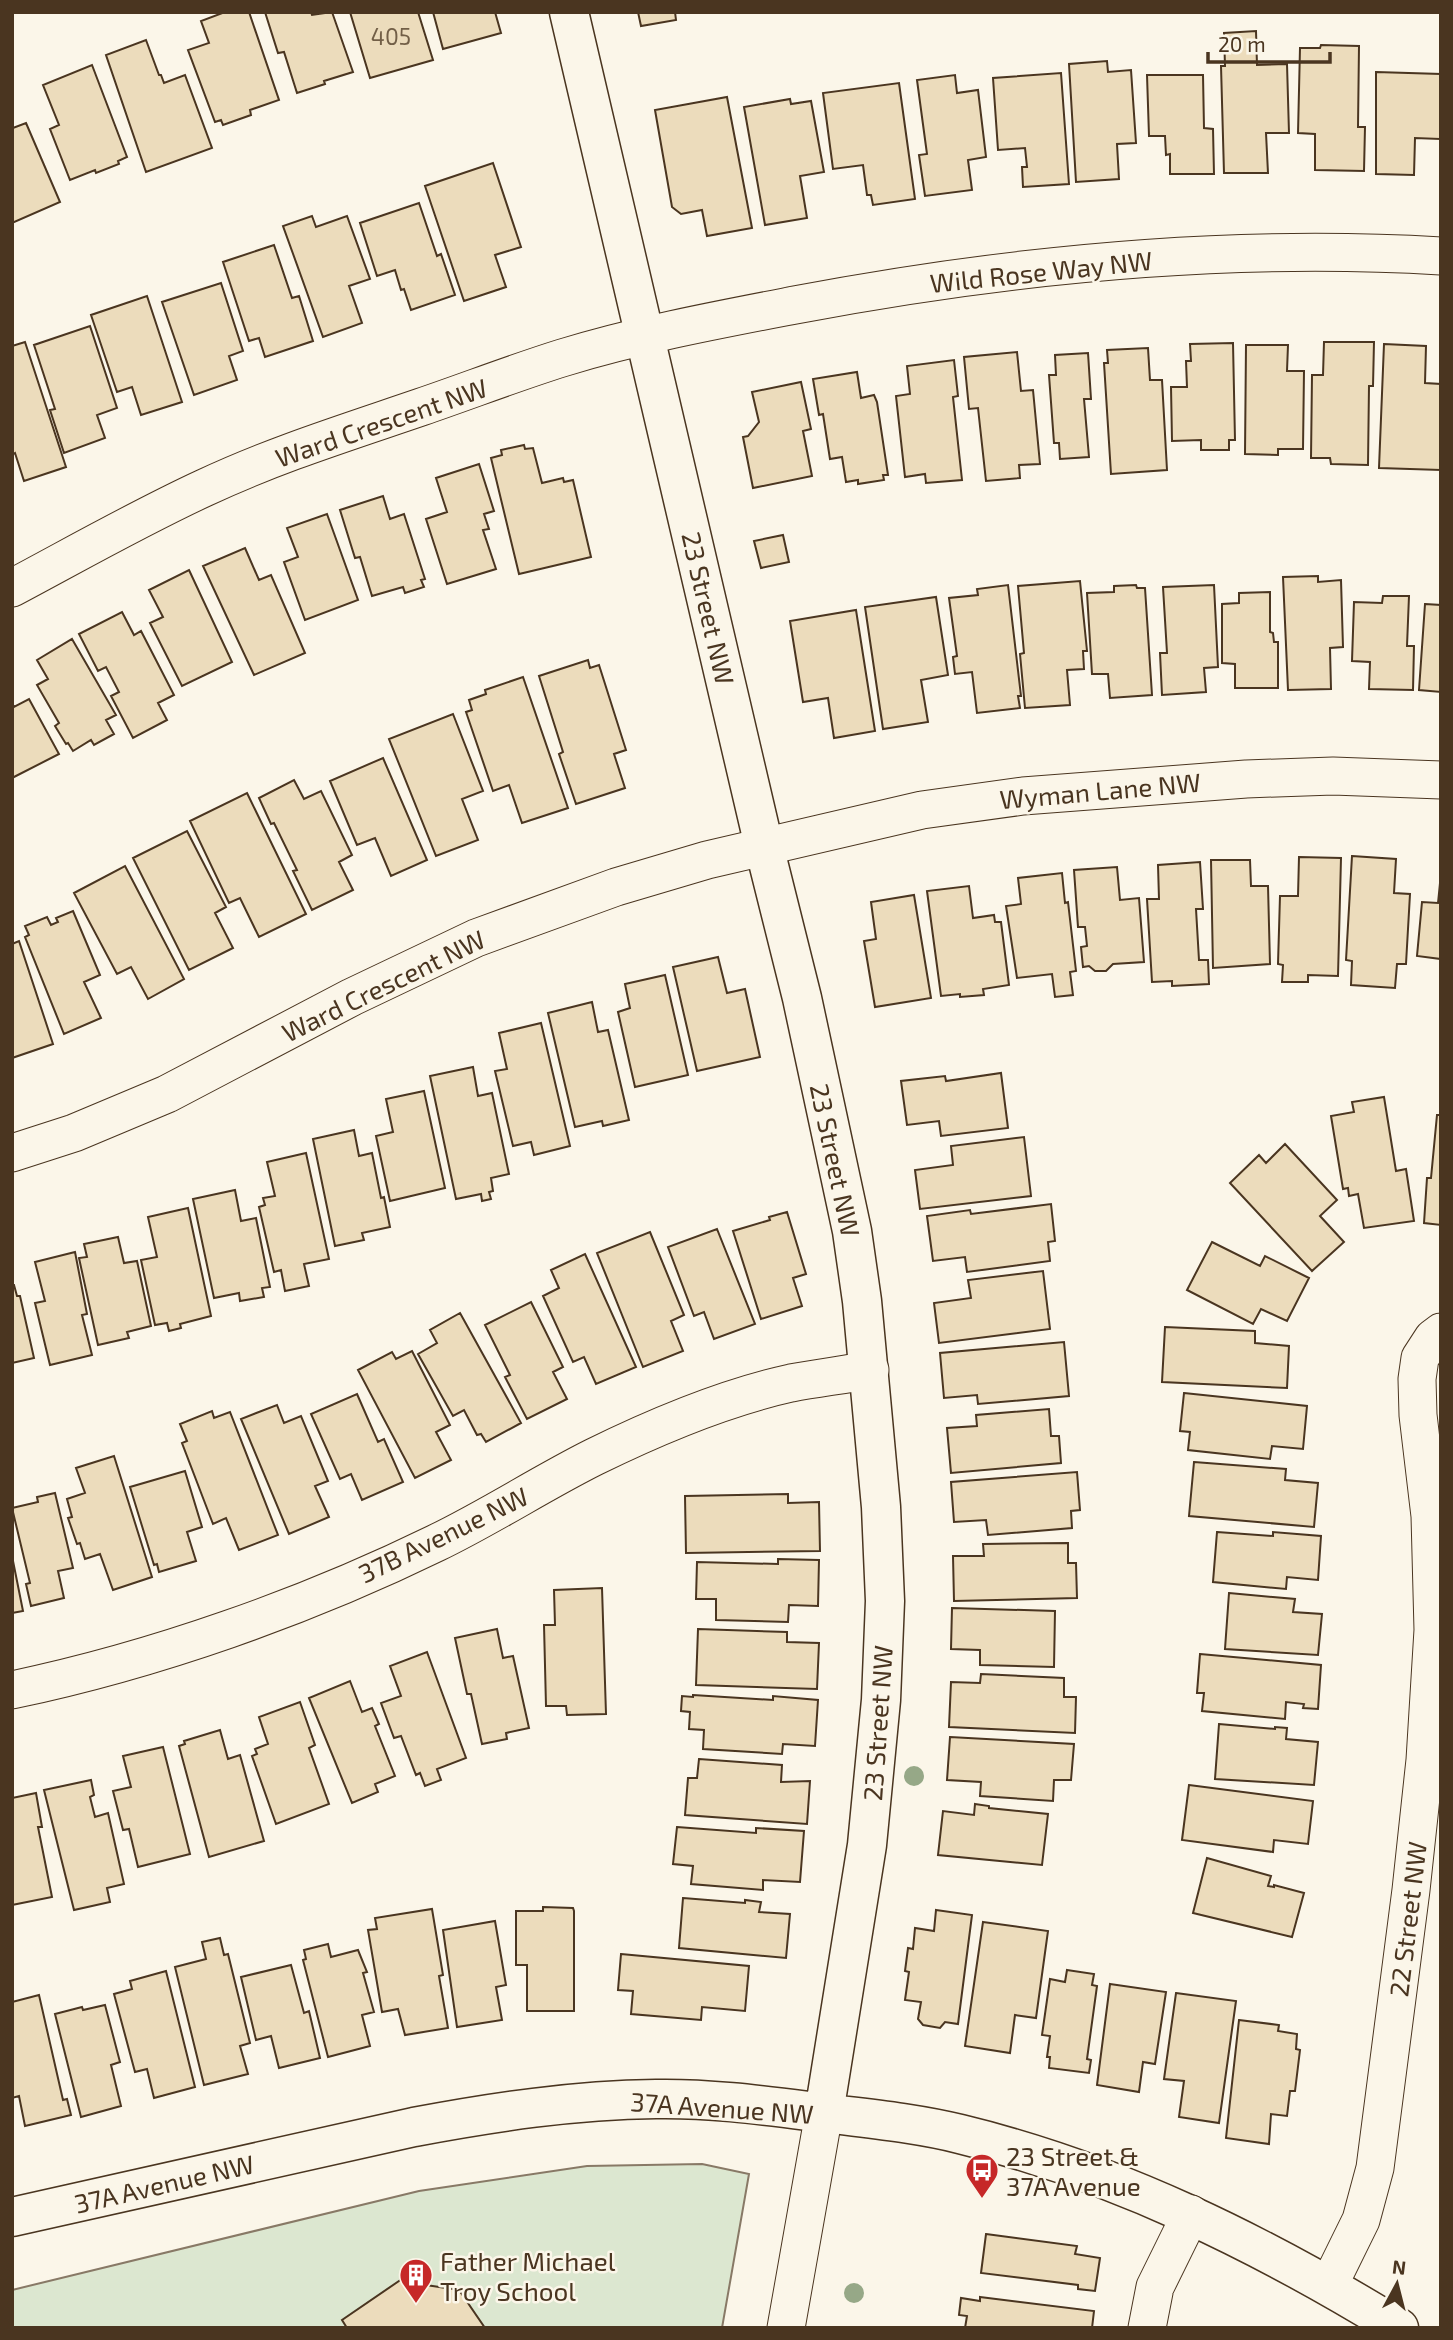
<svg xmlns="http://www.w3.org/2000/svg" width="1453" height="2340" font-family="'Exo 2',sans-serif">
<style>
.green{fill:#dce7d0;stroke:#887966;stroke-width:2}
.building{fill:#ecdcbc;stroke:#4a3520;stroke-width:2}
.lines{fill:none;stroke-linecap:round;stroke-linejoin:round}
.minor-casing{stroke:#4a3520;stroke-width:39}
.tertiary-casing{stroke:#4a3520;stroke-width:41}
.minor{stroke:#fbf6e9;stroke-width:37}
.tertiary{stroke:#fbf6e9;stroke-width:38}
.tree{fill:#96a887}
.labels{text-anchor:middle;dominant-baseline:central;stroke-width:5;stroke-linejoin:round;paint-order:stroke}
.number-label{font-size:23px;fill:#725f47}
.street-label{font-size:26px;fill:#4a3520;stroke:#fbf6e9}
.poi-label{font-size:26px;fill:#4a3520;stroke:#fbf6e9;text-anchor:start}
</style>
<rect width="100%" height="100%" fill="#fbf6e9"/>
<path class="green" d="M702 2164 749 2174 722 2328H12V2290L419 2191 587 2166Z"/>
<path class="building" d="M225 12H249L279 100 250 110 251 115 223 125 221 120 215 122 188 50 209 43 201 21Z
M265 12H311L312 15 332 12 353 72 324 81 325 84 297 93 284 52 278 53Z
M350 12H418L433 60 370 78Z
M433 12H495L501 33 443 49Z
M638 12H675L676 20 641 26Z
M1256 31 1257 65 1287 64 1289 133H1266L1268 173H1224L1221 66H1225L1224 33Z
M146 40 159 75H161L164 83 185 75 212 148 146 172 106 55Z
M1321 45 1359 46 1358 127H1365L1364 171 1315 170V134L1298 133 1300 48H1320Z
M1107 61 1108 72 1131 70 1136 143 1117 144 1119 179 1076 182 1069 64Z
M92 65 127 157 118 161 119 164 96 173 95 170 70 180 50 129 59 125 43 85Z
M1376 72 1441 74 1440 139 1415 138 1414 175 1376 174Z
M1061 73 1069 184 1023 187 1022 167H1027L1025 148 998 150 993 78Z
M955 75 957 93 978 90 986 157 968 160 972 190 925 196 919 155 927 154 917 80Z
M1147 75H1203L1204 128 1213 129 1214 174H1170V154L1166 155 1165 136H1149Z
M899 83 915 199 873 205 871 195H867L863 165 833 169 823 93Z
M727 97 752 228 707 236 702 210 681 214 672 207 655 110Z
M790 99 791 104 811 101 824 172 800 176 807 218 765 225 744 107Z
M26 123 60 202 12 223V126L13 128Z
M493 163 521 247 495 255 506 287 464 301 425 186Z
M419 203 437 256 441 254 455 295 411 310 404 289 401 290 395 270 377 276 360 223Z
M312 216 316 227 347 216 370 279 349 286 362 323 323 337 283 226Z
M274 245 292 298 299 296 313 341 265 357 259 338 249 341 223 262Z
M221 283 243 351 229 356 237 380 194 395 162 302Z
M147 296 182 402 141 415 132 387 117 392 91 315Z
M90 326 117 408 97 415 105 438 64 453 50 410 55 409 34 345Z
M25 342 66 467 24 481 15 453 12 455V346Z
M1324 342H1374L1373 386H1369L1368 465 1331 464 1330 458H1311L1312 375H1323Z
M1233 343 1235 440H1229V450H1201V440L1172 441 1171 387H1187L1186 361H1191L1190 344Z
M1384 344 1426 346 1425 383 1441 384V470L1379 468Z
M1246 345H1288L1287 371H1304L1303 449H1278V455L1245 454Z
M1148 348 1150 380H1162L1167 470 1111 474 1104 363H1108L1107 350Z
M1017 352 1021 391 1033 390 1040 464 1019 465 1020 478 986 481 978 408 969 409 964 357Z
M1088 353 1091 399H1084L1089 457 1060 459 1059 443H1054L1049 375H1056L1055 355Z
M954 360 958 396 953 397 962 480 926 483 925 474 905 477 896 396 910 394 907 366Z
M857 372 861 398 874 395 877 402 888 475H883L884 480 858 484V480L846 482 842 457 830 459 823 414 819 415 813 379Z
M801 382 811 429 803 431 812 476 753 488 743 437 748 436 759 422 752 392Z
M524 445 525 449 533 448 542 483 563 478 564 482 573 480 591 557 519 574 491 458 502 455 501 450Z
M479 464 494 511 484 514 489 529 483 530 496 569 447 584 426 519 447 512 436 478Z
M383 496 390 519 404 514 425 579 421 580 424 587 405 593 403 587 372 596 360 557 355 558 340 510Z
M327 514 358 600 305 620 284 562 298 557 287 528Z
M783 535 789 562 761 568 754 541Z
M245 548 259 580 271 575 305 653 254 675 203 566Z
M189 570 232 662 182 686 150 623 163 617 149 590Z
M1318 576V582L1341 580 1343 647 1330 648 1331 689 1288 690 1283 577Z
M1080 581 1087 651H1083L1084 669 1067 670 1070 705 1025 708 1020 654 1024 653 1018 586Z
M1008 585 1021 696H1018L1020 708 977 713 972 672 955 674 953 657 957 656 949 598 978 595 977 589Z
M1136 585 1137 588H1145L1152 695 1110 698 1108 674H1092L1087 593 1114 592V586Z
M1214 585 1218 667 1204 668 1206 692 1162 695 1160 653H1167L1163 587Z
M1270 592V632L1273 633 1274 642H1278V688H1235V664L1222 663V604L1239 603V593Z
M1383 596H1409L1407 646H1414L1413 690 1369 689 1370 662 1352 661 1354 602 1382 603Z
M936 597 948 675 921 680 928 722 883 729 865 607Z
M1425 604 1441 605V692L1419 690Z
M856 610 875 731 834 738 828 698 803 702 790 621Z
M122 612 134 635 141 631 174 695 158 703 167 720 133 738 111 696 119 692 106 667 98 671 79 634Z
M72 639 116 715 106 720 114 734 94 745 91 740 73 751 68 743 66 744 55 726 59 723 37 685 48 679 37 660Z
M588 660 590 668 599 665 626 750 614 754 625 788 576 804 559 754 563 752 539 676Z
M523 677 568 808 522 823 509 785 493 791 466 712 472 710 469 700 486 694 485 690Z
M29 699 59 754 12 778V703L14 707Z
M453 714 483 791 462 799 478 840 436 856 389 739Z
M383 758 427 860 391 876 375 838 357 845 330 781Z
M294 780 304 799 321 791 352 855 339 862 353 890 312 910 293 871 297 870 274 823 271 824 259 798Z
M247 793 306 914 259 937 240 898 229 903 190 821Z
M187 831 226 907 215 913 233 948 189 970 133 858Z
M1352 856 1396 859 1394 893 1410 894 1406 964H1397L1395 988 1351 985 1352 961 1346 960Z
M1299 857 1341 858 1338 976 1308 975V982H1282L1283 965 1278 964 1280 896H1298Z
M1211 860H1250L1251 886H1268L1270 964 1213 968Z
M1200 862 1203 909H1196L1199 960H1208L1209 984 1172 986V981L1152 982 1147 899H1159L1158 865Z
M125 866 184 979 148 999 131 967 117 974 74 893Z
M1117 867 1120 900 1139 898 1144 962 1113 964 1106 971H1095L1089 966 1083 967 1081 947 1087 946 1085 927H1078L1074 870Z
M1062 873 1065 903 1068 902 1076 971 1070 972 1073 995 1055 997 1052 974 1017 978 1006 906 1021 904 1018 878Z
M1441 873V959L1417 956 1422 902 1438 903Z
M969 886 973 918 994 915 995 922H1001L1009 985 983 989 984 995 960 997V994L941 996 927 891Z
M914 895 931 998 875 1007 864 941 876 939 871 902Z
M73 911 100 975 84 982 101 1018 64 1034 25 937 29 935 25 926 47 917 51 925 58 922 56 918Z
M19 941 53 1044 12 1058V944Z
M718 957 727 993 745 989 760 1057 697 1071 673 967Z
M665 975 688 1075 635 1087 618 1012 630 1008 625 984Z
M592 1002 598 1032 608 1030 629 1120 603 1126 602 1121 575 1127 548 1013Z
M541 1023 570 1146 534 1155 531 1142 513 1146 495 1071 507 1069 499 1033Z
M473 1067 478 1096 492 1093 509 1174 491 1178 493 1191 489 1192 491 1199 482 1201 481 1194 456 1199 430 1076Z
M1001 1073 1008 1128 941 1136 939 1121 907 1125 901 1081 945 1076 946 1081Z
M424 1091 445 1188 390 1201 376 1136 393 1132 386 1099Z
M1384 1097 1396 1171 1406 1169 1414 1221 1364 1228 1358 1194 1349 1196 1348 1188 1343 1189 1331 1116 1354 1112 1352 1102Z
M1437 1115H1441V1225L1424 1223 1427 1178H1431Z
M354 1130 359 1156 372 1153 381 1198 384 1197 390 1227 362 1233 364 1240 335 1246 313 1139Z
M1024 1137 1031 1196 920 1209 915 1170 953 1165 951 1146Z
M1285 1144 1337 1200 1320 1216 1344 1242 1312 1271 1230 1183 1259 1155 1266 1163Z
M306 1153 329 1259 304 1264 309 1286 285 1291 281 1270 274 1272 259 1207 265 1205 263 1198 275 1196 267 1162Z
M235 1190 241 1221 256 1218 270 1287 262 1288 264 1297 240 1301 239 1293 214 1298 193 1199Z
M1051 1204 1055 1241 1048 1242 1050 1261 967 1272 965 1257 933 1261 927 1216 970 1210 971 1214Z
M188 1208 211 1316 180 1324 181 1328 169 1331 167 1323 155 1325 141 1260 157 1257 148 1217Z
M787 1212 806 1274 793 1278 802 1306 761 1319 733 1231 770 1220 769 1217Z
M717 1229 755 1324 714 1339 704 1312 694 1316 668 1247Z
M650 1232 684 1315 671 1321 683 1351 643 1367 597 1253Z
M118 1237 124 1263 137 1261 151 1326 127 1332 129 1338 98 1345 79 1258 87 1257 84 1244Z
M1212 1242 1260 1266 1265 1256 1309 1278 1287 1321 1261 1309 1253 1324 1187 1290Z
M75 1252 87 1314 82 1315 92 1355 50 1365 35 1303 45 1301 35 1262Z
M585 1254 636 1367 596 1384 584 1357 573 1362 543 1296 559 1288 551 1270Z
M1043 1271 1050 1329 939 1343 934 1303 971 1298 968 1280Z
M12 1285H14L17 1296H20L34 1358 12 1363Z
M531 1302 563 1367 553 1372 567 1399 527 1419 505 1377 510 1375 485 1325Z
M460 1313 521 1423 486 1442 481 1434 477 1435 464 1410 453 1416 418 1354 437 1343 430 1330Z
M1165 1327 1255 1331V1343L1289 1346 1287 1388 1162 1382Z
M1064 1342 1069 1396 978 1404 977 1395 944 1398 940 1353Z
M412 1351 450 1425 436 1432 451 1460 415 1478 358 1370 392 1352 396 1359Z
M1184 1393 1307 1406 1303 1449 1272 1446 1270 1459 1188 1450 1190 1432 1180 1431Z
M357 1394 378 1442 384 1439 403 1482 362 1500 351 1474 340 1479 311 1414Z
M277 1405 284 1423 301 1416 328 1481 315 1486 329 1517 289 1534 241 1419Z
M1049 1409 1051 1436H1059L1061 1463 951 1473 947 1428 977 1426 976 1415Z
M212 1411 214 1418 230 1412 278 1535 239 1550 226 1518 213 1524 182 1443 187 1441 180 1424Z
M114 1456 152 1577 113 1590 100 1554 85 1559 80 1543 77 1544 68 1518 72 1517 67 1499 85 1493 76 1468Z
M1194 1462 1286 1469 1285 1480 1318 1483 1314 1527 1189 1516Z
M185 1471 202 1527 187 1532 196 1561 159 1572 157 1564 154 1565 130 1487Z
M1077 1472 1080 1510 1071 1511 1072 1528 988 1535 986 1520 954 1522 951 1482Z
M55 1493 73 1568 58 1571 64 1598 31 1606 26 1584 30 1583 12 1508 38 1502 37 1497Z
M788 1494V1503L819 1502 820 1551 686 1553 685 1496Z
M1217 1532 1273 1536V1532L1321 1536 1318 1580 1287 1577 1286 1589 1213 1582Z
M1068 1543V1563H1076L1077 1598 954 1601 953 1556H984L983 1544Z
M12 1556 23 1611 12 1613Z
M778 1559 819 1560 818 1606 789 1605 788 1622 716 1620V1599H696L697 1562 778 1564Z
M602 1588 606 1714 567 1715 566 1706H546L544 1625H555L554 1590Z
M1229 1593 1295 1599 1293 1612 1322 1614 1318 1655 1225 1649Z
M952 1608 1055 1611 1054 1667 980 1665V1650L951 1649Z
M497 1629 503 1658 513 1656 529 1728 506 1733 507 1739 482 1744 471 1694H467L455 1638Z
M698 1629 787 1632V1642L819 1643 817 1689 696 1685Z
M427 1652 466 1758 437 1769 441 1780 425 1786 420 1773 416 1775 401 1736 394 1738 381 1703 401 1696 390 1666Z
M1200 1654 1321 1665 1318 1709 1303 1708 1304 1704 1286 1702 1285 1719 1202 1711 1204 1693H1197Z
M981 1674 1064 1678V1697H1076L1075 1733 949 1727 951 1682 980 1683Z
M350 1681 362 1712 372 1708 379 1724 375 1726 395 1776 375 1784 378 1792 352 1803 309 1698Z
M693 1695 773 1700V1696L818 1700 815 1746 783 1744 782 1754 703 1749 704 1730 689 1729 690 1712 681 1711 682 1696 693 1697Z
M300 1702 315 1745 309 1748 329 1804 276 1824 252 1756 257 1754 255 1749 268 1744 259 1717Z
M1219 1724 1275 1729V1727L1287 1728 1286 1739 1318 1742 1314 1785 1215 1779Z
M220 1730 228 1759 240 1755 264 1841 209 1857 179 1746 185 1744 184 1741Z
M950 1737 1074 1744 1071 1780H1054L1053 1801 980 1796 981 1782 947 1780Z
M163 1747 190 1854 138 1867 129 1829 123 1830 113 1791 131 1787 123 1756Z
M699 1759 782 1765 781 1782 810 1781 807 1824 685 1815 688 1778H697Z
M91 1780 94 1795 90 1797 95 1817 108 1813 124 1884 107 1888 110 1902 74 1910 44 1790Z
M1189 1785 1313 1801 1308 1844 1274 1840 1273 1852 1182 1840Z
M36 1793 42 1827H38L52 1897 12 1905V1798Z
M975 1804 989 1806V1808L1048 1814 1042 1865 938 1855 943 1811 974 1815Z
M677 1827 756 1833V1828L804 1831 800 1882 763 1880V1890L691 1884 693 1866 673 1864Z
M1207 1858 1271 1876 1268 1886 1274 1887V1885L1304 1893 1292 1937 1193 1913Z
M683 1898 745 1903V1900L761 1902 759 1912 790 1914 786 1958 679 1948Z
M543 1907 573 1908 574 1911V2011H527V1965H516V1911H543Z
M432 1909 443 1975 439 1976 448 2028 405 2035 398 2009 382 2012 368 1930 377 1929 375 1918Z
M936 1910 972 1915 958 2024 945 2022 940 2028 923 2025 918 2019 921 2002 905 2000 909 1972 905 1971 908 1948 913 1949 915 1928 934 1931Z
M495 1921 506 1985 496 1987 502 2020 457 2027 443 1930Z
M983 1922 1048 1931 1036 2018 1015 2015 1010 2053 965 2046Z
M220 1938 224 1955 228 1954 250 2043 240 2046 248 2074 204 2085 175 1967 206 1959 202 1942Z
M328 1944 331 1957 358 1950 367 1972 363 1973 374 2012 362 2015 370 2046 328 2057 303 1960 306 1959 304 1950Z
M621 1954 749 1966 745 2011 702 2007 701 2020 631 2014 633 1991 618 1990Z
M291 1965 304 2013 309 2011 320 2058 279 2068 271 2036 256 2040 241 1977Z
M1067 1970 1094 1974 1092 1985 1097 1986 1087 2059 1091 2060 1089 2073 1049 2068 1050 2057H1047L1050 2036 1042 2035 1050 1979 1065 1982Z
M166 1971 195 2087 154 2098 147 2069 135 2072 114 1994 132 1989 130 1981Z
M1110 1984 1166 1992 1155 2064 1143 2062 1139 2092 1097 2085Z
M1176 1993 1236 2001 1219 2123 1179 2117 1184 2081 1164 2079Z
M39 1995 63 2100 67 2099 71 2115 25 2126 19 2096 12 2098V2002Z
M105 2005 120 2062 111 2065 121 2106 81 2117 55 2014 82 2007 83 2010Z
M1239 2020 1279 2025 1278 2031 1297 2034 1296 2049 1300 2050 1295 2091H1290L1287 2116 1271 2114 1269 2144 1226 2138Z
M986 2234 1077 2246 1075 2254 1100 2258 1095 2291 1078 2289V2285L981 2273Z
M415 2270 426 2285 459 2290 485 2328H347L342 2320Z
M980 2297 1094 2311 1092 2328H965L967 2316 959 2315 961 2298 980 2301Z"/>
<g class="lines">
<defs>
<path id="minor" d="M12 588C76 554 139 518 204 488 274 455 348 432 421 407 468 391 514 373 562 358 637 335 717 320 795 305 1006 265 1225 243 1441 256
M12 1153 74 1133 167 1094 352 997 476 938 616 887 707 860 922 810 1023 796 1246 779 1333 776 1441 780
M12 1690C155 1660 305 1607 436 1543 490 1517 540 1484 594 1457 657 1426 723 1398 791 1383 817 1378 844 1375 870 1370
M1329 2285 1361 2220 1375 2168 1411 1890 1425 1760 1433 1630 1430 1516 1418 1415 1417 1379 1420 1358 1433 1338 1441 1332
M786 2328 824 2113
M1147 2328 1155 2287 1191 2214"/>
<path id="tertiary" d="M569 12 764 846 802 998 852 1231 862 1301 881 1507 885 1601 881 1700 867 1845 824 2113
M12 2217 414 2127C494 2112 574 2100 656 2099 712 2098 768 2106 824 2113 870 2119 916 2123 960 2134 1117 2172 1262 2244 1399 2328"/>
</defs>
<use href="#minor" class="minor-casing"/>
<use href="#tertiary" class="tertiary-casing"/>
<use href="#minor" class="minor"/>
<use href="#tertiary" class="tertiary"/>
</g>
<g class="tree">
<circle cx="914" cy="1776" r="10"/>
<circle cx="854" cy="2293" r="10"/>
</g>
<defs>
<symbol id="bus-pin" viewBox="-11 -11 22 30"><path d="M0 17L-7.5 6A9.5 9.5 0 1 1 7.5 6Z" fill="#c62828" stroke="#fbf6e9"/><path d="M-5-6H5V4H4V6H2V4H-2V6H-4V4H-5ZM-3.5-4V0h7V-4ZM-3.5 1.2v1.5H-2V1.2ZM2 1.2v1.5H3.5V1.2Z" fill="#fff"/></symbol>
<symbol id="building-pin" viewBox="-11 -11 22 30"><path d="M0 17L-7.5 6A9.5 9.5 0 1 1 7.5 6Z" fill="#c62828" stroke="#fbf6e9"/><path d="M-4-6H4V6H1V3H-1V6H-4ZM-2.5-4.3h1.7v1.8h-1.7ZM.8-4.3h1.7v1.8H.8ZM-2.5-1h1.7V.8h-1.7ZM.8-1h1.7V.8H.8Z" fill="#fff"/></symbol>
</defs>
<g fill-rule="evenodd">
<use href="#bus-pin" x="963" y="2151" width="38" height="52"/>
<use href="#building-pin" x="397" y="2256" width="38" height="52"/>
</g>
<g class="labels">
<g class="number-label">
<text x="391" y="36">405</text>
</g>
<g class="street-label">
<text transform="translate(1041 271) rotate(-6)">Wild Rose Way NW</text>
<text transform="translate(381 422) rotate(-19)">Ward Crescent NW</text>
<text transform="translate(709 608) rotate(77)">23 Street NW</text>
<text transform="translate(1100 790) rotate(-5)">Wyman Lane NW</text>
<text transform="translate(383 985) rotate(-26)">Ward Crescent NW</text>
<text transform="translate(836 1160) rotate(78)">23 Street NW</text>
<text transform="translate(443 1534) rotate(-26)">37B Avenue NW</text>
<text transform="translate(877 1723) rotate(-86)">23 Street NW</text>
<text transform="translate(1407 1919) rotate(-83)">22 Street NW</text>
<text transform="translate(722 2107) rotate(4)">37A Avenue NW</text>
<text transform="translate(164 2183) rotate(-13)">37A Avenue NW</text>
</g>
<g class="poi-label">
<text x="1006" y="2155">23 Street &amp;<tspan x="1006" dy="30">37A Avenue</tspan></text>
<text x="440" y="2260">Father Michael<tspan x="440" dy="30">Troy School</tspan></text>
</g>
</g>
<rect width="1453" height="2340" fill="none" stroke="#4a3520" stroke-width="28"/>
<g transform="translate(1397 2284) rotate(7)" stroke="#fbf6e9" stroke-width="5" paint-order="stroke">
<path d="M0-5L12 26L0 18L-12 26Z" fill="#4a3520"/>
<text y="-10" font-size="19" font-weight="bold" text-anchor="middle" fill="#4a3520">N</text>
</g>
<path d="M1208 52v10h122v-10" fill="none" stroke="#4a3520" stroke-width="3.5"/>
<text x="1218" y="52" font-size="21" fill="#4a3520" stroke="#fbf6e9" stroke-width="5" paint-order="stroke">20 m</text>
</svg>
